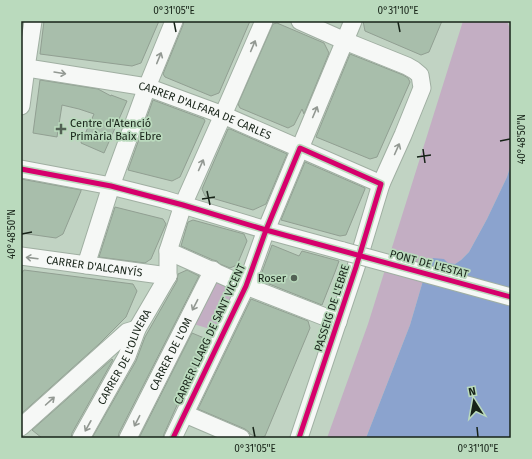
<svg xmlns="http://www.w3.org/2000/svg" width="532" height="459" font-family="'Fira Sans',sans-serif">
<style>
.green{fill:#c3aec3}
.water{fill:#8ba3ce}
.building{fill:#a8beab;stroke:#919f92}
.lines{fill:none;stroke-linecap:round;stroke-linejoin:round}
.minor-casing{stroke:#a0afa2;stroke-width:19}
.minor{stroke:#f6f8f6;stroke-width:17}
.minor-bridge-casing{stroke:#a0afa2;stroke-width:19;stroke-linecap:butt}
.minor-bridge{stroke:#f6f8f6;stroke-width:17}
.cycleway-casing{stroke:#badabd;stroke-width:8}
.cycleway{stroke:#d6006c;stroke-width:5}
.oneway{stroke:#929892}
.ticks{fill:none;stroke:#172318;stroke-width:1.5}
.poi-dot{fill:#526154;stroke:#badabd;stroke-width:1.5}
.labels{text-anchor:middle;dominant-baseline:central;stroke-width:3.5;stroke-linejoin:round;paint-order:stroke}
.street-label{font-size:11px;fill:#172318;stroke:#badabd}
.poi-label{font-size:11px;fill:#172318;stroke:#badabd;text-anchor:start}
.neatline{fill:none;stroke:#172318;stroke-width:1.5}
.ticks-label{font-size:10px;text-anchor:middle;fill:#172318}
</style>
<rect width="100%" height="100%" fill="#c1d3c3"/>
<path class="green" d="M463 21H507L511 32V164L507 177 487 219 469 252 461 260 455 264 448 263 427 267 410 325 366 438H327L368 324Z
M213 270 246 286 223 333 187 322Z"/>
<path class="water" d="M511 164V438H366L410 325 427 267 433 258 444 259 448 263 455 264 461 260 469 252 487 219 507 177Z"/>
<path class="building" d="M44 21H159L141 63 132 66 40 54Z
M184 21H250L219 93 211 96 165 77 163 74 183 25Z
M363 21H442L429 52 421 55 365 31Z
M277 23 324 43 329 53 304 114 302 109 294 125 288 128 240 108 238 104 273 24Z
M350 54 403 75 408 78 410 82 377 157 370 159 316 137Z
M40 80 98 89 111 96V95L127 101 104 153 81 143 83 134H85L94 114 79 109 62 105 57 137 33 133Z
M153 100 204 119 205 121 180 177 172 181 128 170Z
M228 129H230L287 154 266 204 253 210 205 196 202 189Z
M305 162 365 188V189L346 235 340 236 281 220Z
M21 179 81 190V191L63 234 56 238 21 233Z
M115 207 163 219 166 224 151 259 145 263 99 257Z
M193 220 244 234 247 241 237 265 230 268 220 264 217 261 213 260 181 246 188 222Z
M272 245 299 256 302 251 339 261 335 272 322 305 259 280Z
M24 270 133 284 137 291 126 317 99 344 21 414V274Z
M187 270 199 276 119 433 118 438H92L136 361 145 337 177 281 178 274Z
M251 299 308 321 310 328 265 436 259 438 250 434 249 432 245 429 198 409Z
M192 333 209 340 188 384 187 383 164 434 163 438H139Z
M112 359 113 360 72 433 71 438H42L32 430Z"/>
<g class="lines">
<defs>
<g id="minor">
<path id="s1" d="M21 67 147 87 223 115 381 184"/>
<path d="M21 106 26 68 33 21"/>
<path d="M21 169 111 186 163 199 183 205 266 230 343 251"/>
<path d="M168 251 246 286 338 322"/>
<path id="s2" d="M21 256 168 276"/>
<path d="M86 265 111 186 147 87 174 21"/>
<path d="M168 276V251L183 205 223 115 264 21"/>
<path d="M185 414 241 438"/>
<path d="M21 427 127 332 137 329"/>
<path id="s3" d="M81 438 127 356 137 329 168 276"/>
<path id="s4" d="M128 438 213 270"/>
<path d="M173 438 246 286 266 230 353 21"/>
<path d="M299 438 356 267 381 184 403 135 422 88 420 75 414 70 407 66 345 41 300 21"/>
</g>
</defs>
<use href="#minor" class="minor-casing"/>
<use href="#minor" class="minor"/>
<defs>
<path id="minor-bridge" d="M343 251 511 297"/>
</defs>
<use href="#minor-bridge" class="minor-bridge-casing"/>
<use href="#minor-bridge" class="minor-bridge"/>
<defs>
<path id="cycleway" d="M21 169 111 186 183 205 266 230 511 297
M173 438 246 286 266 230 300 148 381 184 356 267 299 438"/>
</defs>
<use href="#cycleway" class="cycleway-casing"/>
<use href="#cycleway" class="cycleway"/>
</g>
<defs><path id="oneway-shaft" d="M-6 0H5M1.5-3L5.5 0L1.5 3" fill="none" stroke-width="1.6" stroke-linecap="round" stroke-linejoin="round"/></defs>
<g class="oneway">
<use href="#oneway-shaft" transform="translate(253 46) rotate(-67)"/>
<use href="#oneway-shaft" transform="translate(159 58) rotate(-68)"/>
<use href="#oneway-shaft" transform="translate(60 73) rotate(9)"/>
<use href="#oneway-shaft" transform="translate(315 112) rotate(-67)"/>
<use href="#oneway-shaft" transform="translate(397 149) rotate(-66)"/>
<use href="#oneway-shaft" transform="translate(201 165) rotate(-66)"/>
<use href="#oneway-shaft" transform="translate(32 258) rotate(-173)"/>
<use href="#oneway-shaft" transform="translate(195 305) rotate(117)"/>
<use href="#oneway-shaft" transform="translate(50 401) rotate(-42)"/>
<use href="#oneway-shaft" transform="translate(137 421) rotate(117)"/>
<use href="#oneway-shaft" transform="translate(88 426) rotate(119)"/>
</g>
<path class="ticks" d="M174 22 176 32M398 22 400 32M500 141 510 139M423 149 425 163M417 157 431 155M207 191 210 205M202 199 215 197M22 234 32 232M253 427 255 437M477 427 478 437"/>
<g class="poi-dot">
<path d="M59 123h4v4h4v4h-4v4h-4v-4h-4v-4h4z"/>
<circle cx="294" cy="278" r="4"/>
</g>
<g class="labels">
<g class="street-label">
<text stroke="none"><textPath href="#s1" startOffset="190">CARRER D'ALFARA DE CARLES</textPath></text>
<text transform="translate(429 264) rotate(15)">PONT DE L'ESTAT</text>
<text stroke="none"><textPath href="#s2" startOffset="74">CARRER D'ALCANYÍS</textPath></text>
<text transform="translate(332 308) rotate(-72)">PASSEIG DE L'EBRE</text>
<text transform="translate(210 334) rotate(-65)">CARRER LLARG DE SANT VICENT</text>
<text stroke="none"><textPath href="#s4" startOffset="94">CARRER DE L'OM</textPath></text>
<text stroke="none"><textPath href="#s3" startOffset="92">CARRER DE L'OLIVERA</textPath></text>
</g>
<g class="poi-label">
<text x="70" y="123">Centre d'Atenció<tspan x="70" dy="13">Primària Baix Ebre</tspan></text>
<text x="286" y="278" text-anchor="end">Roser</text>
</g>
</g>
<rect width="532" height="459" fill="none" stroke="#badabd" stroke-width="44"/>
<g transform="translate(474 401) rotate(349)" stroke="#badabd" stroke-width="3" paint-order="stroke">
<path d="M0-3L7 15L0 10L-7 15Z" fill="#172318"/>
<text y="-6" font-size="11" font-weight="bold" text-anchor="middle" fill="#172318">N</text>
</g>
<rect x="22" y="22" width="488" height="415" class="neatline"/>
<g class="ticks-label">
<text x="174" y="14">0°31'05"E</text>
<text x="398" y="14">0°31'10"E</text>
<text transform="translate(521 139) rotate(-90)" y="4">40°48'50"N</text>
<text transform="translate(11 234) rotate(-90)" y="4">40°48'50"N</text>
<text x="255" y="452">0°31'05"E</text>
<text x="478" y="452">0°31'10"E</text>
</g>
</svg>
